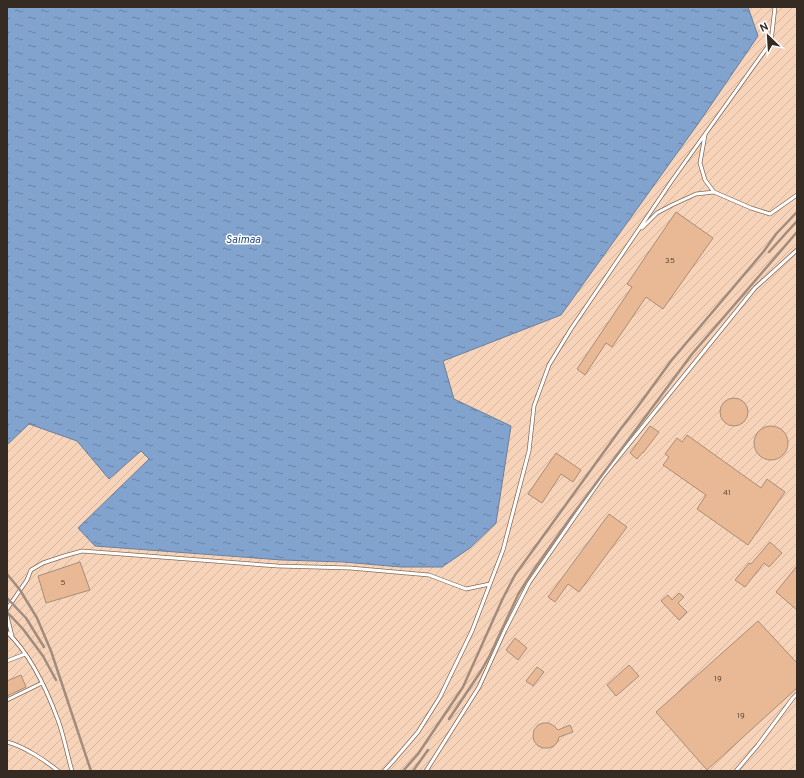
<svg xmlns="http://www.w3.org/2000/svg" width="804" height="778" font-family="Overpass,sans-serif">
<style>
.industrial{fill:url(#industrial-furrows)}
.water{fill:url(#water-ripples);stroke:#6b7f9b}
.building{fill:#e8b994;stroke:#a78d78}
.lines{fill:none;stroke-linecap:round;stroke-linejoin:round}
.service-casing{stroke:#856c59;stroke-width:4.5}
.service{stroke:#fff;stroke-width:3}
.rail{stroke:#a18c7d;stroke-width:2.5}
.labels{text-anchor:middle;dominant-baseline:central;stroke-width:3;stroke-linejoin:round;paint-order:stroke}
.number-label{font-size:8px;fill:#624e3f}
.water-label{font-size:11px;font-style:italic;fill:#204d83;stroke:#fff}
</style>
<defs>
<pattern id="industrial-furrows" width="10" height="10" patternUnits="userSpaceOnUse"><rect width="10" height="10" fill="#f7d4b9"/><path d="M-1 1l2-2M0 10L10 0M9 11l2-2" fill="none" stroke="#d4b69f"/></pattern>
<pattern id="water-ripples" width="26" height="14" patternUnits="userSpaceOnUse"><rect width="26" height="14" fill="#82a3ce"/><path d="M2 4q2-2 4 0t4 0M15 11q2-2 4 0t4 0" fill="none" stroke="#6b85a7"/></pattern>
</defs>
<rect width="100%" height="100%" fill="#ffe2cc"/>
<path class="industrial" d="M748 7H797V771H7V445L29 424 77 441 109 479 141 451 149 459 78 528 95 546 282 560 332 562 401 567H435L453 399 443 361 561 315 700 121 758 36Z"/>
<path class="water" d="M7 7H748L758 36 700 121 561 315 443 361 454 399 511 426 496 523 470 548 442 567H401L343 562 282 560 95 546 78 528 149 459 141 451 109 479 77 441 29 424 7 445Z"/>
<path class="building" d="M676 212 713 238 663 309 646 297 612 347 606 343 585 375 577 369 632 287 627 284Z
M720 412a14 14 0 1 1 28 0a14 14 0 1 1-28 0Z
M754 443a17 17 0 1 1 34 0a17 17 0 1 1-34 0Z
M650 426 659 432 643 453V452L637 459 630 453Z
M687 435 761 488 767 479 785 492 748 545 697 509 706 495 663 465 669 457 665 454 677 438 682 442Z
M556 453 581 470 573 482 561 474 542 503 528 494Z
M609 514 627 527 579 592 568 584 555 602 548 597Z
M770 542 782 553 769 567 764 563 745 587 735 580 749 563 751 564Z
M80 562 90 590 46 603 38 576Z
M797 566V610L776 592Z
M679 593 684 597 678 603 687 612 679 620 661 601 668 595 672 600Z
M758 621 797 663V688L707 770 656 712Z
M515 638 527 648 518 660 506 650Z
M629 665 639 676 616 696 607 685Z
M537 667 544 672 533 686 526 681Z
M21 675 26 687 7 696V681Z
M543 723H549L554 726 558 730 570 725 573 732 559 737 558 741 554 746 549 748H543L538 746 534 741 533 736 534 730 538 725Z"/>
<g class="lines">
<defs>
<path id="service" d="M705 135 700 163 705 180 714 192 751 208 770 214 797 195
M642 228 657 213 672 205 696 194 714 192
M7 609 27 580 31 570 43 563 64 556 82 551 278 566 350 568 429 575 466 589 490 584
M7 616 12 636
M7 632C30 654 47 690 58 720 64 736 67 754 72 771
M7 661 25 654
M7 700 42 683
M7 742C23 746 45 760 58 771
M384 771 394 760 418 732 440 697 472 631 503 550 529 451 534 406 549 365 571 329 673 179 771 42 775 7
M426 771 479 687 505 630 529 583 603 476 755 288 797 250
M736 771 758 745 793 698 797 694"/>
</defs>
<use href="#service" class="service-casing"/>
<use href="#service" class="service"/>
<path class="rail" d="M769 252 797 221
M7 574 20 590 37 618 51 651 91 771
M7 598 26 618 44 647
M7 612 23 629 43 656 56 680
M449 719 481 671 490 655 519 593 535 568 571 517 692 354 797 232
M403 771 418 754 463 687 503 598 515 575 619 431 636 409 671 361 764 251 776 234 797 212
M413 771 428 750"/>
</g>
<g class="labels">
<g class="number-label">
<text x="670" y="261">35</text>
<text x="727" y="493">41</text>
<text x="63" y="583">5</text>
<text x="718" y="679">19</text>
<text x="741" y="716">19</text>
</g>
<g class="water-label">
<text x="243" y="240">Saimaa</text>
</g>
</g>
<rect width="804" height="778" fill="none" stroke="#362b23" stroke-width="16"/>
<g transform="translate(768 36) rotate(335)" stroke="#ffffff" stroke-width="3" paint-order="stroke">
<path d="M0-3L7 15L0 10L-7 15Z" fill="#362b23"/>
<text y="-6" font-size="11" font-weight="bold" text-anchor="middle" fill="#362b23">N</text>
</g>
</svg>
